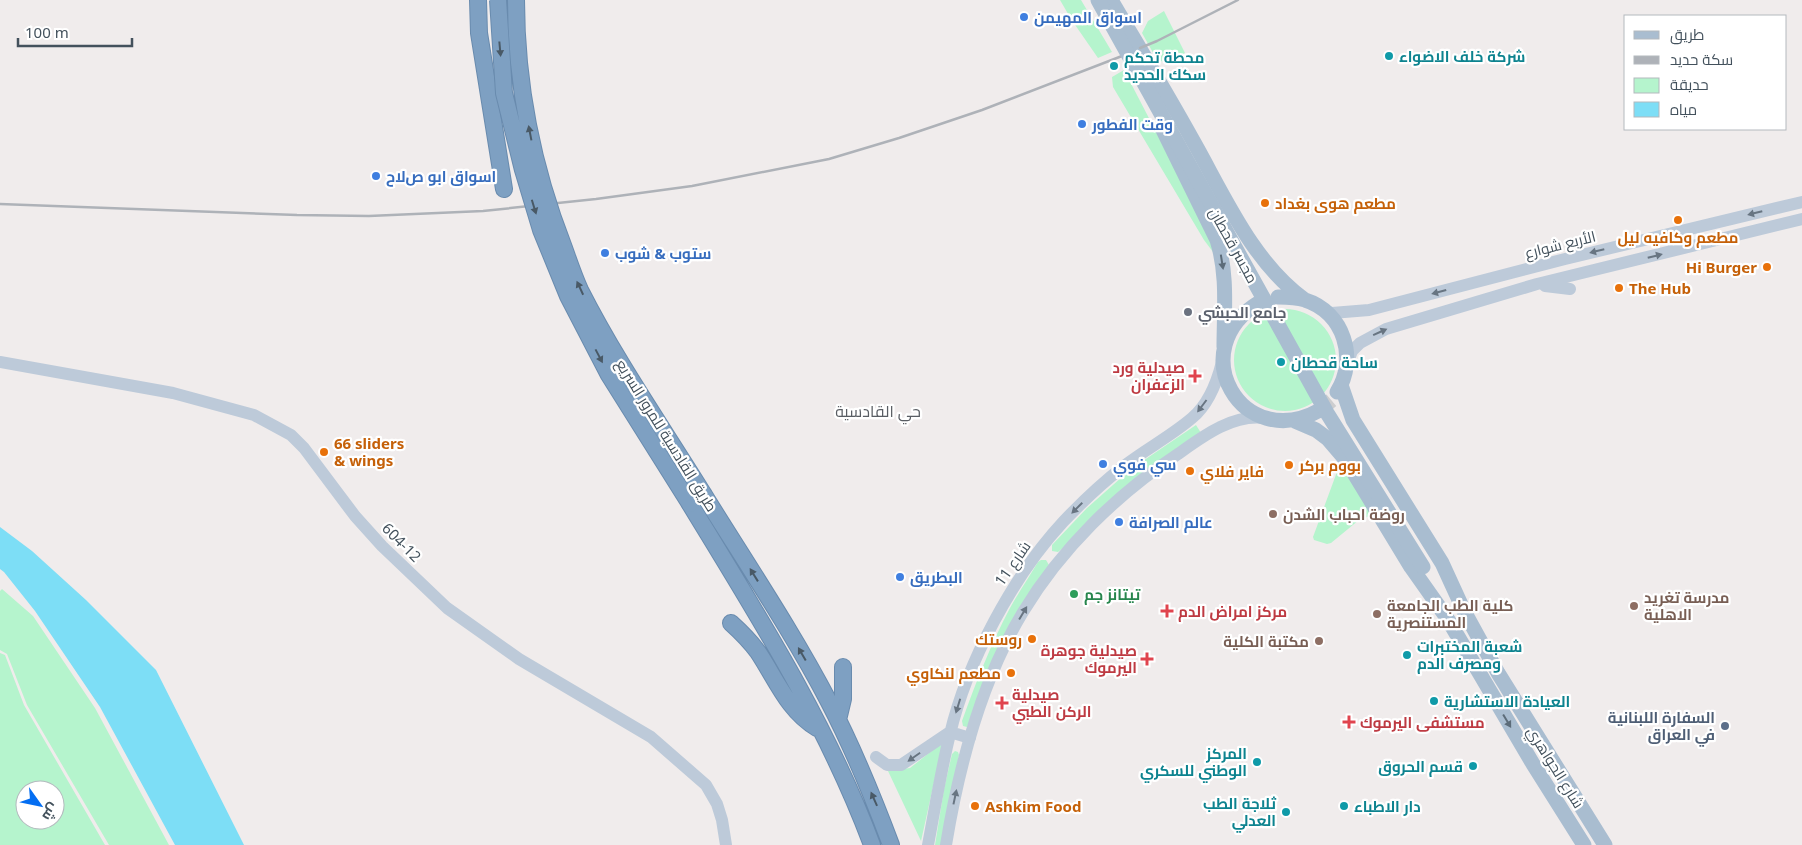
<svg xmlns="http://www.w3.org/2000/svg" width="1802" height="845" font-family="'Noto Sans',Cairo,sans-serif">
<style>
.green{fill:#b5f4cd;fill-rule:evenodd}
.water{fill:#7ddef6}
.lines{fill:none;stroke-linecap:round;stroke-linejoin:round}
.primary-tunnel{stroke:#cdcdcf;stroke-width:15;stroke-dasharray:15 8;stroke-linecap:butt}
.highway-casing{stroke:#698bae;stroke-width:18}
.secondary{stroke:#bdcad9;stroke-width:12}
.primary{stroke:#a9bdd0;stroke-width:15}
.highway{stroke:#7ea0c2;stroke-width:16}
.rail{stroke:#aeb2b8;stroke-width:2.5}
.highway-bridge-casing{stroke:#698bae;stroke-width:18;stroke-linecap:butt}
.primary-bridge{stroke:#a9bdd0;stroke-width:15}
.highway-bridge{stroke:#7ea0c2;stroke-width:16}
.oneway{fill:#495966}
.oneway2{fill:#687582}
.oneway3{fill:#5c6c79}
.shop-dot{fill:#3f7fe0;stroke:#fff;stroke-width:2}
.culture-dot{fill:#0f9aa8;stroke:#fff;stroke-width:2}
.food-dot{fill:#e8710a;stroke:#fff;stroke-width:2}
.worship-dot{fill:#6b7280;stroke:#fff;stroke-width:2}
.health-dot{fill:#e0444e;stroke:#fff;stroke-width:2}
.education-dot{fill:#8d6e63;stroke:#fff;stroke-width:2}
.leisure-dot{fill:#2e9e5b;stroke:#fff;stroke-width:2}
.service-dot{fill:#5c6f8a;stroke:#fff;stroke-width:2}
.labels{text-anchor:middle;dominant-baseline:central;stroke-width:4.5;stroke-linejoin:round;paint-order:stroke}
.shop-label{font-size:15px;font-weight:bold;fill:#366cbe;stroke:#fff;text-anchor:start}
.culture-label{font-size:15px;font-weight:bold;fill:#0d838f;stroke:#fff;text-anchor:start}
.food-label{font-size:15px;font-weight:bold;fill:#c56008;stroke:#fff;text-anchor:start}
.street-label{font-size:15px;fill:#43515c;stroke:#fff}
.worship-label{font-size:15px;font-weight:bold;fill:#5b616d;stroke:#fff;text-anchor:start}
.health-label{font-size:15px;font-weight:bold;fill:#be3a42;stroke:#fff;text-anchor:start}
.education-label{font-size:15px;font-weight:bold;fill:#785e54;stroke:#fff;text-anchor:start}
.leisure-label{font-size:15px;font-weight:bold;fill:#27864d;stroke:#fff;text-anchor:start}
.service-label{font-size:15px;font-weight:bold;fill:#4e5e75;stroke:#fff;text-anchor:end}
.neighbourhood-label{font-size:16px;fill:#595d63;stroke:#fff}
</style>
<rect width="100%" height="100%" fill="#f0ecec"/>
<path class="green" d="M1060 0H1081L1112 52 1098 58 1071 19Z
M1164 11 1185 53 1171 60 1163 62 1156 58 1142 33 1148 21Z
M1124 70 1208 232 1216 256 1204 240 1113 87 1112 77Z
M1234 360a51 51 0 1 1 102 0a51 51 0 1 1-102 0Z
M1196 425 1201 433 1058 552 1052 551V545L1087 508 1131 469Z
M1341 461 1375 514 1359 520 1331 543 1327 544 1314 540 1313 537Z
M1041 560H1046L1049 565 967 727 963 726 962 721C976 682 991 644 1010 608 1019 592 1029 577 1038 562Z
M2 589 33 616 95 708 169 845H109L27 705 7 654 0 650V591Z
M0 653 5 655 24 705 105 845H0ZM25 790H55V820H25Z
M943 742 921 841 888 771 910 768Z
M955 751 958 752 959 755 942 845H935L944 789 952 754Z"/>
<path class="water" d="M0 527 32 551 86 600 156 670 244 845H175L100 707 35 611 4 572 0 569Z"/>
<g class="lines">
<path class="primary-tunnel" d="M1320 410 1334 398"/>
<defs>
<path id="highway" d="M478 0 479 33 504 189
M704 495C746 563 792 631 829 702 853 748 873 797 891 845
M690 504C757 614 827 724 872 845
M731 623C741 632 750 641 758 652 776 679 788 711 817 728
M838 720 843 699V667"/>
</defs>
<use href="#highway" class="highway-casing"/>
<path class="secondary" d="M1545 286 1570 289
M1325 311 1332 313 1369 310 1565 259 1802 202
M0 362 173 393 254 415 291 435 304 448 355 516 382 546 447 608 519 659 651 737 706 785 717 804 722 820 726 845
M1347 364 1352 351 1360 343 1386 329 1537 284 1802 219
M876 757 887 765H901L950 732 970 738
M928 845C935 808 941 770 950 734 967 662 1013 576 1063 522 1082 502 1102 483 1124 466 1146 449 1171 436 1192 418 1209 404 1217 382 1222 362
M946 845C959 766 981 681 1023 612 1061 549 1117 494 1178 454 1202 437 1232 414 1264 418"/>
<path class="primary" d="M1111 0C1138 46 1166 92 1192 139 1224 195 1252 262 1305 300
M1163 130 1217 240C1228 274 1224 311 1224 347
M1278 297C1287 297 1296 297 1305 300 1344 312 1358 359 1337 392
M1260 302C1181 349 1242 454 1320 410
M1341 385 1353 420 1442 563 1464 611 1498 673 1605 845
M1295 421 1316 430 1328 439 1346 460 1411 567 1447 618 1533 764 1584 845"/>
<use href="#highway" class="highway"/>
<path class="rail" d="M1140 48 1157 41 1238 0
M0 204 297 215 369 216 483 211 596 199 692 186 829 159 899 138 982 110 1122 56"/>
<defs>
<path id="highway-bridge" d="M498 0 504 93 523 170 541 230 568 296 609 375 690 504
M516 0C516 85 533 169 564 248 569 262 574 277 580 290 616 361 662 427 704 495"/>
</defs>
<use href="#highway-bridge" class="highway-bridge-casing"/>
<path class="primary-bridge" d="M1098 0 1327 413 1423 567"/>
<use href="#highway-bridge" class="highway-bridge"/>
</g>
<defs><path id="oneway-solid" d="M-6-.8H1V-3.2L6.5 0L1 3.2V.8H-6Z" transform="scale(1.25)"/></defs>
<g class="oneway">
<use href="#oneway-solid" transform="translate(500 49) rotate(85)"/>
<use href="#oneway-solid" transform="translate(530 133) rotate(-101)"/>
<use href="#oneway-solid" transform="translate(534 207) rotate(73)"/>
<use href="#oneway-solid" transform="translate(580 288) rotate(-115)"/>
<use href="#oneway-solid" transform="translate(599 356) rotate(62)"/>
<use href="#oneway-solid" transform="translate(754 575) rotate(-122)"/>
<use href="#oneway-solid" transform="translate(802 654) rotate(-120)"/>
<use href="#oneway-solid" transform="translate(874 799) rotate(-114)"/>
</g>
<g class="oneway2">
<use href="#oneway-solid" transform="translate(1755 213) rotate(166)"/>
<use href="#oneway-solid" transform="translate(1597 251) rotate(166)"/>
<use href="#oneway-solid" transform="translate(1655 256) rotate(-14)"/>
<use href="#oneway-solid" transform="translate(1439 292) rotate(165)"/>
<use href="#oneway-solid" transform="translate(1380 332) rotate(-24)"/>
<use href="#oneway-solid" transform="translate(1202 406) rotate(127)"/>
<use href="#oneway-solid" transform="translate(1077 508) rotate(135)"/>
<use href="#oneway-solid" transform="translate(1023 613) rotate(-59)"/>
<use href="#oneway-solid" transform="translate(958 706) rotate(107)"/>
<use href="#oneway-solid" transform="translate(914 757) rotate(145)"/>
<use href="#oneway-solid" transform="translate(955 797) rotate(-78)"/>
</g>
<g class="oneway3">
<use href="#oneway-solid" transform="translate(1222 262) rotate(81)"/>
<use href="#oneway-solid" transform="translate(1507 721) rotate(59)"/>
</g>
<g class="shop-dot">
<circle cx="1024" cy="17" r="5"/>
<circle cx="1082" cy="124" r="5"/>
<circle cx="376" cy="176" r="5"/>
<circle cx="605" cy="253" r="5"/>
<circle cx="1103" cy="464" r="5"/>
<circle cx="1119" cy="522" r="5"/>
<circle cx="900" cy="577" r="5"/>
</g>
<g class="culture-dot">
<circle cx="1389" cy="56" r="5"/>
<circle cx="1114" cy="66" r="5"/>
<circle cx="1281" cy="362" r="5"/>
<circle cx="1407" cy="655" r="5"/>
<circle cx="1434" cy="701" r="5"/>
<circle cx="1257" cy="762" r="5"/>
<circle cx="1473" cy="766" r="5"/>
<circle cx="1344" cy="806" r="5"/>
<circle cx="1286" cy="812" r="5"/>
</g>
<g class="food-dot">
<circle cx="1265" cy="203" r="5"/>
<circle cx="1678" cy="220" r="5"/>
<circle cx="1767" cy="267" r="5"/>
<circle cx="1619" cy="288" r="5"/>
<circle cx="324" cy="452" r="5"/>
<circle cx="1289" cy="465" r="5"/>
<circle cx="1190" cy="471" r="5"/>
<circle cx="1032" cy="639" r="5"/>
<circle cx="1011" cy="673" r="5"/>
<circle cx="975" cy="806" r="5"/>
</g>
<circle class="worship-dot" cx="1188" cy="312" r="5"/>
<g class="health-dot">
<path d="M1192.5 368.5h5v5h5v5h-5v5h-5v-5h-5v-5h5z"/>
<path d="M1164.5 603.5h5v5h5v5h-5v5h-5v-5h-5v-5h5z"/>
<path d="M1144.5 651.5h5v5h5v5h-5v5h-5v-5h-5v-5h5z"/>
<path d="M999.5 695.5h5v5h5v5h-5v5h-5v-5h-5v-5h5z"/>
<path d="M1346.5 714.5h5v5h5v5h-5v5h-5v-5h-5v-5h5z"/>
</g>
<g class="education-dot">
<circle cx="1273" cy="514" r="5"/>
<circle cx="1634" cy="606" r="5"/>
<circle cx="1377" cy="614" r="5"/>
<circle cx="1319" cy="641" r="5"/>
</g>
<circle class="leisure-dot" cx="1074" cy="594" r="5"/>
<circle class="service-dot" cx="1725" cy="726" r="5"/>
<g class="labels">
<g class="shop-label">
<text x="1034" y="17">اسواق المهيمن</text>
<text x="1092" y="124">وقت الفطور</text>
<text x="386" y="176">اسواق ابو صﻻح</text>
<text x="615" y="253">ستوب &amp; شوب</text>
<text x="1113" y="464">سي فوي</text>
<text x="1129" y="522">عالم الصرافة</text>
<text x="910" y="577">البطريق</text>
</g>
<g class="culture-label">
<text x="1399" y="56">شركة خلف الاضواء</text>
<text x="1124" y="57">محطة تحكم<tspan x="1124" dy="17">سكك الحديد</tspan></text>
<text x="1291" y="362">ساحة قحطان</text>
<text x="1417" y="646">شعبة المختبرات<tspan x="1417" dy="17">ومصرف الدم</tspan></text>
<text x="1444" y="701">العيادة الاستشارية</text>
<text x="1247" y="753" text-anchor="end">المركز<tspan x="1247" dy="17">الوطني للسكري</tspan></text>
<text x="1463" y="766" text-anchor="end">قسم الحروق</text>
<text x="1276" y="803" text-anchor="end">ثلاجة الطب<tspan x="1276" dy="17">العدلي</tspan></text>
<text x="1354" y="806">دار الاطباء</text>
</g>
<g class="food-label">
<text x="1275" y="203">مطعم هوى بغداد</text>
<text x="1678" y="237" text-anchor="middle">مطعم وكافيه ليل</text>
<text x="1757" y="267" text-anchor="end">Hi Burger</text>
<text x="1629" y="288">The Hub</text>
<text x="334" y="443">66 sliders<tspan x="334" dy="17">&amp; wings</tspan></text>
<text x="1299" y="465">بووم بركر</text>
<text x="1200" y="471">فاير فلاي</text>
<text x="1022" y="639" text-anchor="end">روستك</text>
<text x="1001" y="673" text-anchor="end">مطعم لنكاوي</text>
<text x="985" y="806">Ashkim Food</text>
</g>
<g class="street-label">
<text transform="translate(1560 244) rotate(-14)">الأربع شوارع</text>
<text transform="translate(1234 245) rotate(61)">مجسر قحطان</text>
<text transform="translate(667 435) rotate(58)">طريق القادسية للمرور السريع</text>
<text transform="translate(402 542) rotate(45)">604-12</text>
<text transform="translate(1012 563) rotate(-55)">شارع 11</text>
<text transform="translate(1556 767) rotate(58)">شارع الجواهري</text>
</g>
<g class="worship-label">
<text x="1198" y="312">جامع الحبشي</text>
</g>
<g class="health-label">
<text x="1185" y="367" text-anchor="end">صيدلية ورد<tspan x="1185" dy="17">الزعفران</tspan></text>
<text x="1178" y="611">مركز امراض الدم</text>
<text x="1137" y="650" text-anchor="end">صيدلية جوهرة<tspan x="1137" dy="17">اليرموك</tspan></text>
<text x="1012" y="694">صيدلية<tspan x="1012" dy="17">الركن الطبي</tspan></text>
<text x="1360" y="722">مستشفى اليرموك</text>
</g>
<g class="education-label">
<text x="1283" y="514">روضة احباب الشدن</text>
<text x="1644" y="597">مدرسة تغريد<tspan x="1644" dy="17">الاهلية</tspan></text>
<text x="1387" y="605">كلية الطب الجامعة<tspan x="1387" dy="17">المستنصرية</tspan></text>
<text x="1309" y="641" text-anchor="end">مكتبة الكلية</text>
</g>
<g class="leisure-label">
<text x="1084" y="594">تيتانز جم</text>
</g>
<g class="service-label">
<text x="1715" y="717">السفارة اللبنانية<tspan x="1715" dy="17">في العراق</tspan></text>
</g>
<g class="neighbourhood-label">
<text x="878" y="411">حي القادسية</text>
</g>
</g>
<rect x="1624" y="15" width="162" height="115" fill="#ffffff" stroke="#b4b9be"/>
<rect x="1634" y="31" width="25" height="8" fill="#a9bdd0" stroke="#b4b9be"/>
<text x="1670" y="40" font-size="15" fill="#43515c">طريق</text>
<rect x="1634" y="56" width="25" height="8" fill="#aeb2b8" stroke="#b4b9be"/>
<text x="1670" y="65" font-size="15" fill="#43515c">سكة حديد</text>
<rect x="1634" y="78" width="25" height="15" fill="#b5f4cd" stroke="#b4b9be"/>
<text x="1670" y="90" font-size="15" fill="#43515c">حديقة</text>
<rect x="1634" y="102" width="25" height="15" fill="#7ddef6" stroke="#b4b9be"/>
<text x="1670" y="115" font-size="15" fill="#43515c">مياه</text>
<g transform="translate(40 805) rotate(123)"><circle r="24" fill="#ffffff" stroke="#b4b9be"/>
<path d="M0-4L9 19L0 12L-9 19Z" fill="#046ef2"/>
<text y="-8" font-size="14" font-weight="bold" text-anchor="middle" fill="#43515c">ش</text>
</g>
<path d="M18 38v8h114v-8" fill="none" stroke="#43515c" stroke-width="2.5"/>
<text x="25" y="38" font-size="15" fill="#43515c" stroke="#ffffff" stroke-width="4" paint-order="stroke">100 m</text>
</svg>
